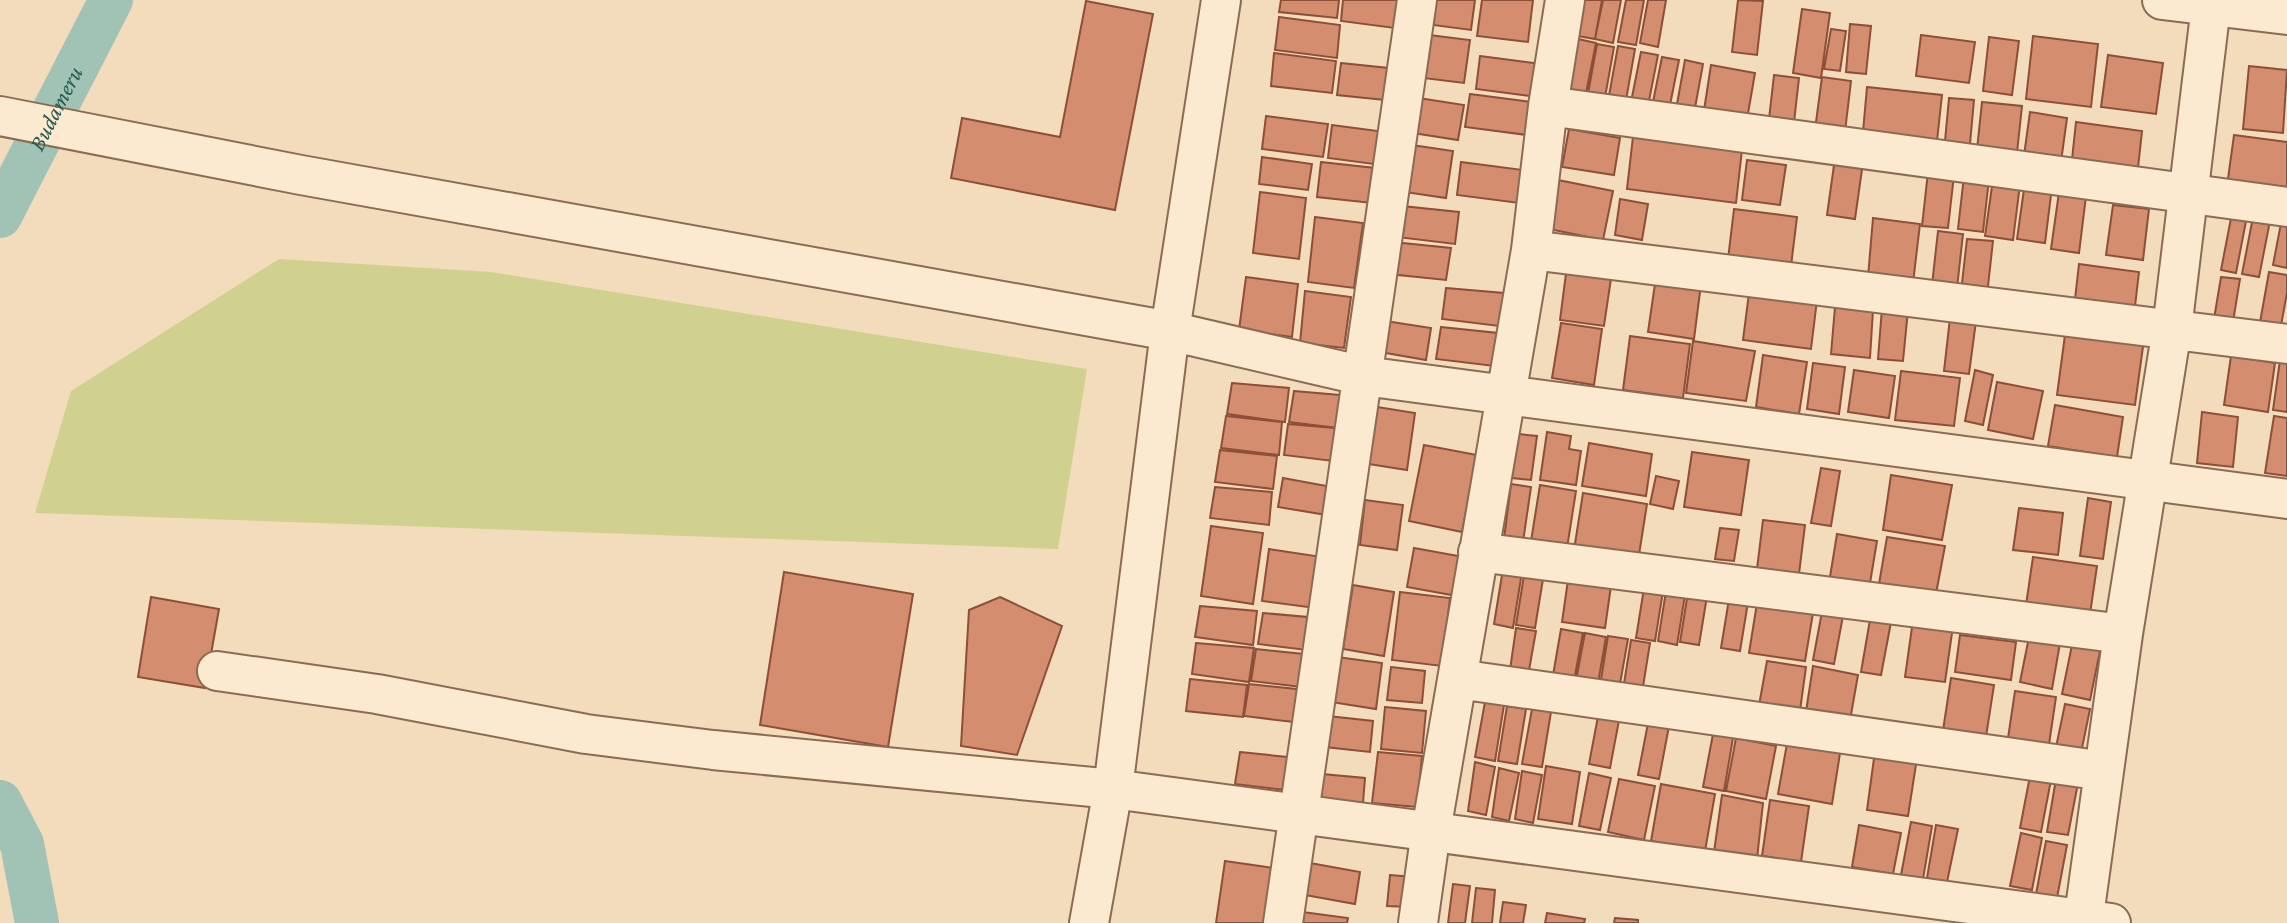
<svg xmlns="http://www.w3.org/2000/svg" width="2287" height="923" font-family="'Crimson Pro',serif">
<style>
.green{fill:#d1d18f}
.lines{fill:none;stroke-linecap:round;stroke-linejoin:round}
.canal{stroke:#a0c3b5;stroke-width:44}
.building{fill:#d48d6e;stroke:#8d4f37;stroke-width:2}
.minor-casing{stroke:#8b6b54;stroke-width:42}
.tertiary-casing{stroke:#8b6b54;stroke-width:42}
.minor{stroke:#fcead0;stroke-width:38}
.tertiary{stroke:#fcead0;stroke-width:38}
.labels{text-anchor:middle;dominant-baseline:central;stroke-width:5;stroke-linejoin:round;paint-order:stroke}
.water-label{font-size:23px;font-style:italic;fill:#285a51;stroke:#f9e7cc}
</style>
<rect width="100%" height="100%" fill="#f2dcbc"/>
<path class="green" d="M279 259 491 272 1087 369 1058 549 35 513 71 391Z"/>
<g class="lines">
<g class="canal">
<path id="s1" d="M0 216 111 0"/>
<path d="M0 802 22 844 37 923"/>
</g>
</g>
<path class="building" d="M1281 0H1339L1337 18 1279 12Z
M1343 0H1406L1402 29 1341 21Z
M1421 0H1475L1471 30 1418 23Z
M1482 0H1533L1528 42 1477 36Z
M1579 0H1602L1595 39 1572 35Z
M1603 0H1621L1613 43 1595 39Z
M1626 0H1644L1636 45 1618 42Z
M1648 0H1666L1658 47 1640 43Z
M1738 0 1763 1 1757 55 1732 52Z
M1086 1 1153 14 1115 210 951 178 962 118 1060 137Z
M1802 9 1830 13 1821 78 1793 73Z
M1279 17 1340 25 1337 58 1275 50Z
M1850 24 1871 26 1866 74 1846 72Z
M1831 29 1846 31 1840 71 1824 69Z
M1421 34 1470 40 1464 83 1415 77Z
M1921 35 1975 42 1969 83 1916 76Z
M2033 36 2098 44 2091 107 2026 99Z
M1989 37 2019 41 2012 95 1983 91Z
M1574 38 1596 43 1585 98 1564 95Z
M1597 44 1614 47 1604 103 1587 99Z
M1618 46 1635 49 1625 106 1608 101Z
M1641 52 1658 55 1647 111 1630 107Z
M1274 53 1336 61 1332 93 1271 86Z
M2108 55 2163 63 2156 114 2101 107Z
M1480 56 1542 64 1538 97 1476 89Z
M1662 57 1679 60 1668 115 1651 112Z
M1685 60 1703 64 1693 119 1675 115Z
M1341 63 1398 69 1394 101 1337 95Z
M1711 65 1755 73 1746 125 1703 117Z
M2249 66 2287 70 2283 133 2243 129Z
M1774 75 1799 78 1793 131 1768 128Z
M1822 77 1851 81 1844 140 1814 137Z
M1867 87 1942 95 1936 150 1862 143Z
M1470 94 1531 102 1527 135 1465 127Z
M1412 97 1464 105 1458 140 1406 132Z
M1949 98 1974 100 1969 155 1944 152Z
M1982 102 2022 106 2016 162 1976 159Z
M2030 112 2067 118 2060 169 2023 163Z
M1266 116 1328 124 1323 157 1262 149Z
M2076 122 2142 131 2137 177 2071 169Z
M1332 125 1393 133 1389 166 1328 158Z
M1634 128 1743 141 1736 203 1627 189Z
M1569 129 1620 138 1614 175 1562 167Z
M2234 135 2287 142V194L2227 186Z
M1405 144 1453 151 1446 198 1398 191Z
M1836 151 1864 155 1855 219 1827 215Z
M1262 157 1312 164 1308 190 1259 184Z
M1747 160 1786 165 1780 205 1742 200Z
M1321 162 1375 168 1372 203 1317 197Z
M1461 162 1523 170 1519 203 1457 195Z
M1928 172 1954 175 1948 228 1922 226Z
M1994 172 2021 176 2013 240 1985 236Z
M2026 175 2053 179 2045 243 2017 239Z
M1964 176 1989 179 1983 232 1958 229Z
M1558 180 1613 191 1603 240 1549 229Z
M2060 185 2087 188 2079 253 2051 249Z
M1260 192 1306 198 1299 259 1253 253Z
M1620 199 1648 204 1642 240 1615 235Z
M2113 205 2149 209 2143 260 2106 255Z
M1402 206 1459 212 1455 244 1397 237Z
M1734 209 1797 217 1791 266 1728 259Z
M2232 213 2247 216 2236 273 2221 270Z
M1315 217 1363 223 1354 288 1308 282Z
M2253 217 2270 221 2259 277 2242 274Z
M1873 218 1920 224 1913 283 1868 277Z
M2282 218H2287V268L2273 265Z
M1938 231 1963 234 1957 288 1932 285Z
M1967 239 1993 241 1987 295 1961 292Z
M1393 242 1451 248 1446 280 1389 274Z
M1568 258 1613 265 1604 326 1560 320Z
M2079 264 2139 272 2134 315 2074 308Z
M1657 270 1702 276 1694 339 1648 332Z
M2269 272 2287 275V293L2280 331 2259 328Z
M1246 277 1298 284 1292 337 1239 330Z
M2221 277 2240 279 2232 328 2213 325Z
M1446 288 1504 293 1499 326 1442 319Z
M1305 291 1351 297 1344 348 1300 343Z
M1749 293 1817 300 1811 349 1743 340Z
M1835 307 1873 310 1870 358 1831 354Z
M1882 308 1908 310 1903 361 1878 359Z
M1950 318 1976 321 1969 374 1944 371Z
M1379 320 1431 328 1426 360 1374 351Z
M2067 320 2145 332 2135 405 2057 395Z
M1561 323 1602 329 1594 385 1552 378Z
M1441 327 1498 333 1494 366 1436 359Z
M1630 336 1690 344 1683 398 1623 390Z
M1693 341 1755 351 1746 401 1686 393Z
M2281 353 2287 354V412L2273 410Z
M1763 355 1807 362 1799 414 1756 407Z
M2231 356 2275 363 2268 412 2224 405Z
M1813 363 1845 367 1839 414 1807 409Z
M1854 370 1895 376 1889 418 1848 412Z
M1975 370 1993 375 1983 425 1965 421Z
M1901 371 1960 378 1954 426 1895 420Z
M1997 382 2043 391 2033 439 1988 430Z
M1232 383 1289 388 1285 422 1227 414Z
M1294 391 1351 396 1346 429 1289 422Z
M2055 405 2123 417 2117 457 2048 446Z
M1371 406 1415 413 1407 470 1362 463Z
M2202 412 2238 417 2233 467 2197 463Z
M1226 416 1282 422 1279 455 1221 448Z
M2274 416 2287 418V476L2265 473Z
M1288 424 1346 429 1341 462 1284 455Z
M1547 432 1571 436 1569 449 1581 451 1576 485 1540 480Z
M1518 434 1537 436 1531 480 1512 478Z
M1589 443 1652 454 1646 496 1582 486Z
M1424 445 1477 455 1462 532 1409 521Z
M1220 450 1277 456 1273 489 1215 482Z
M1692 452 1749 460 1741 515 1684 507Z
M1821 468 1840 471 1831 526 1811 523Z
M1891 475 1952 485 1942 540 1883 530Z
M1656 476 1679 481 1673 509 1650 504Z
M1283 478 1332 487 1327 515 1278 507Z
M1511 484 1531 487 1523 542 1504 539Z
M1540 485 1576 491 1567 548 1531 541Z
M1215 487 1272 492 1269 525 1210 518Z
M1583 493 1647 504 1638 561 1574 550Z
M2088 498 2111 502 2103 559 2080 556Z
M1365 500 1403 505 1397 550 1360 545Z
M2019 508 2063 513 2058 555 2013 550Z
M1763 520 1805 525 1798 582 1756 577Z
M1211 526 1263 533 1253 604 1201 596Z
M1720 528 1739 530 1734 561 1715 559Z
M1837 534 1877 541 1869 589 1829 583Z
M1887 537 1945 546 1935 599 1878 590Z
M1414 548 1464 557 1457 596 1407 587Z
M1269 549 1322 557 1315 608 1262 601Z
M2033 557 2097 566 2089 621 2025 612Z
M1503 569 1522 572 1513 628 1494 624Z
M1525 569 1544 573 1535 628 1516 625Z
M784 572 913 594 888 747 760 725Z
M1569 573 1612 579 1605 628 1562 622Z
M1645 582 1664 585 1655 641 1636 638Z
M1353 585 1394 592 1384 656 1343 649Z
M1667 585 1686 589 1677 645 1658 641Z
M1689 586 1708 590 1699 645 1680 642Z
M1400 592 1450 598 1442 666 1392 660Z
M1730 593 1749 596 1740 651 1721 648Z
M151 597 219 609 205 688 138 677Z
M1000 597 1062 626 1017 755 961 746 969 610Z
M1758 597 1814 607 1805 661 1749 653Z
M1824 601 1845 605 1834 664 1813 660Z
M1200 606 1257 611 1253 645 1195 637Z
M1263 613 1319 618 1315 651 1258 644Z
M1871 614 1892 617 1881 675 1861 672Z
M1913 620 1953 626 1945 682 1905 677Z
M1516 628 1536 631 1526 687 1508 684Z
M1561 629 1583 633 1572 691 1551 687Z
M1585 633 1606 637 1596 695 1574 691Z
M1960 635 2016 642 2011 680 1955 672Z
M1608 636 1628 639 1618 695 1599 692Z
M2029 637 2060 643 2052 689 2020 682Z
M1631 640 1650 643 1641 699 1622 696Z
M1196 643 1254 648 1249 682 1192 674Z
M2072 645 2100 651 2090 700 2062 694Z
M1256 649 1313 655 1310 688 1251 681Z
M1337 657 1382 663 1376 709 1331 702Z
M1767 661 1806 667 1799 718 1758 711Z
M1813 666 1858 675 1849 726 1805 718Z
M1391 667 1425 671 1422 703 1387 700Z
M1951 678 1994 685 1985 743 1942 737Z
M1190 679 1247 685 1243 717 1186 711Z
M1249 684 1306 690 1302 723 1244 716Z
M2015 691 2056 697 2048 751 2007 745Z
M1485 702 1504 705 1495 761 1475 757Z
M2065 704 2090 709 2080 758 2055 752Z
M1507 706 1526 709 1517 764 1498 761Z
M1385 707 1426 711 1422 753 1381 749Z
M1532 709 1551 712 1542 767 1522 764Z
M1599 711 1620 715 1610 768 1589 764Z
M1328 716 1373 721 1370 752 1325 747Z
M1648 723 1669 726 1659 779 1638 775Z
M1713 734 1733 738 1724 791 1703 787Z
M1736 738 1776 746 1766 799 1726 791Z
M1788 738 1841 747 1832 804 1778 794Z
M1875 751 1917 758 1908 816 1867 810Z
M1240 752 1297 758 1294 791 1235 784Z
M1378 752 1422 756 1417 807 1372 803Z
M1475 762 1495 767 1486 815 1468 811Z
M1546 766 1580 772 1572 824 1538 819Z
M1499 768 1519 773 1509 821 1492 817Z
M1522 771 1542 775 1533 823 1515 819Z
M1311 773 1365 778 1363 803 1309 797Z
M1589 773 1611 778 1600 830 1579 826Z
M2030 776 2051 780 2041 832 2020 828Z
M1619 779 1655 786 1644 840 1608 832Z
M2056 779 2078 783 2068 835 2047 832Z
M1661 784 1715 794 1705 851 1651 841Z
M1722 795 1763 803 1757 859 1714 852Z
M1770 800 1809 806 1801 862 1762 856Z
M1911 822 1932 826 1923 879 1901 875Z
M1859 825 1901 833 1893 874 1852 867Z
M1936 825 1958 829 1947 882 1927 878Z
M2021 833 2042 838 2032 890 2010 886Z
M2046 841 2067 845 2057 898 2036 894Z
M1225 861 1273 868 1266 923H1216Z
M1310 863 1360 872 1355 904 1305 895Z
M1390 875 1413 877 1410 907 1387 906Z
M1453 884 1470 886 1465 923H1448Z
M1476 888 1495 890 1492 923H1472Z
M1503 902 1526 905 1523 923H1500Z
M1295 911 1348 918 1347 923H1293Z
M1547 913 1585 919 1584 923H1545Z
M1615 918 1638 920V923H1614Z"/>
<g class="lines">
<defs>
<path id="minor" d="M1548 106 2287 207
M1531 250 2287 344
M1170 331 1364 376 2287 499
M1478 552 2123 634
M217 671 377 694 586 734 713 750 1113 789
M1458 679 2104 771
M1283 923 1417 0
M1418 923 1431 831 1531 250 1548 106 1565 0
M2083 923 2123 634 2172 329 2211 6"/>
<path id="tertiary" d="M2162 0 2287 15
M0 116 301 175 1170 331
M1113 789 2111 923
M1089 923 1113 789 1170 331 1221 0"/>
</defs>
<use href="#minor" class="minor-casing"/>
<use href="#tertiary" class="tertiary-casing"/>
<use href="#minor" class="minor"/>
<use href="#tertiary" class="tertiary"/>
</g>
<g class="labels">
<g class="water-label">
<text stroke="none"><textPath href="#s1" startOffset="121">Budameru</textPath></text>
</g>
</g>
</svg>
